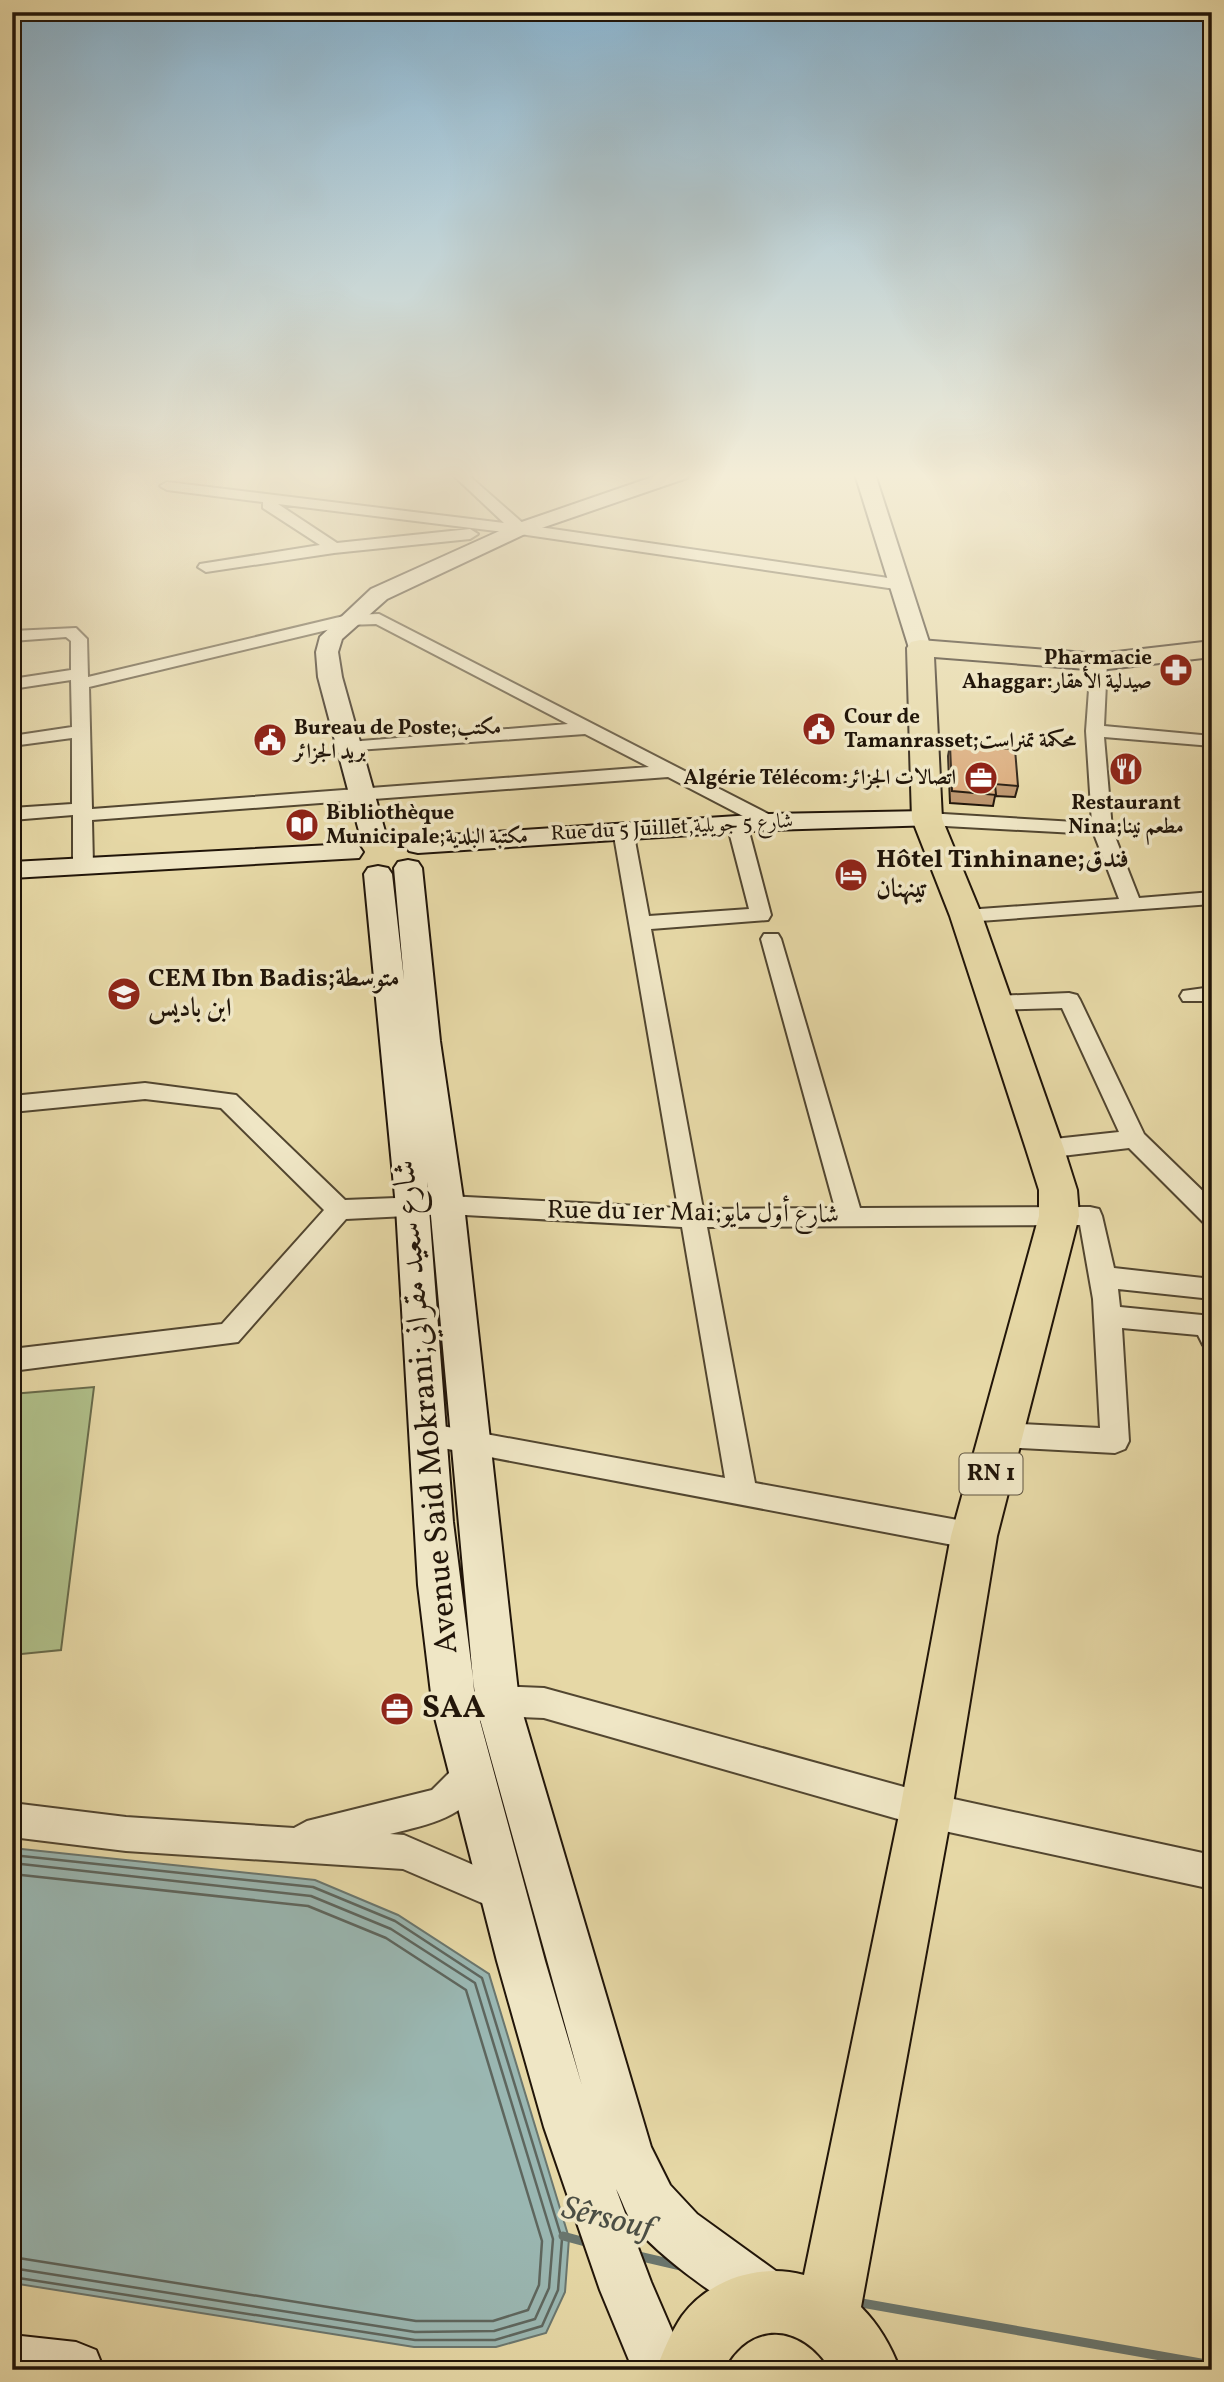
<svg xmlns="http://www.w3.org/2000/svg" width="1224" height="2382" font-family="Vollkorn,Amiri,serif">
<style>
.green{fill:#b0c08a;stroke:#686a4a;stroke-width:2}
.water{fill:#9ab7b2;stroke:#6a766e;stroke-width:2}
.lines{fill:none;stroke-linecap:round;stroke-linejoin:round}
.shore{stroke:#5e665e;stroke-width:2.5}
.stream{stroke:#6a766e;stroke-width:9}
.street-casing{stroke:#524630;stroke-width:4}
.secondary-casing{stroke:#211509;stroke-width:4}
.primary-casing{stroke:#211509;stroke-width:4}
.street{fill:#efe6c5;fill-rule:evenodd}
.secondary{fill:#efe6c5;fill-rule:evenodd}
.primary{fill:#e6d8a6;fill-rule:evenodd}
.wall{fill:#bb936b;stroke:#211509;stroke-width:2}
.building{fill:#daab7c;stroke:#211509;stroke-width:2}
.labels{text-anchor:middle;dominant-baseline:central;stroke-width:7;stroke-linejoin:round;paint-order:stroke}
.far-poi-label{font-size:21px;font-weight:bold;fill:#211509;stroke:#efe6c5;text-anchor:start}
.far-street-label{font-size:21px;fill:#211509;stroke:#efe6c5}
.shield{fill:#efe6c5;stroke:#5f5441;stroke-width:2}
.shield-label{font-size:24px;font-weight:bold;fill:#211509}
.poi-label{font-size:26px;font-weight:bold;fill:#211509;stroke:#efe6c5;text-anchor:start}
.street-label{font-size:26px;fill:#211509;stroke:#efe6c5}
.near-street-label{font-size:32px;fill:#211509;stroke:#efe6c5}
.near-poi-label{font-size:32px;font-weight:bold;fill:#211509;stroke:#efe6c5;text-anchor:start}
.near-water-label{font-size:33px;font-style:italic;fill:#4b4e44;stroke:#efe6c5}
</style>
<rect width="100%" height="100%" fill="#e6d8a6"/>
<filter id="stains"><feTurbulence type="fractalNoise" baseFrequency=".00286" numOctaves="4"/><feColorMatrix values="0 0 0 0 .2 0 0 0 0 .09 0 0 0 0 .02 0 0 0 .5 -.17"/></filter>
<radialGradient id="worn" r=".72"><stop offset=".6" stop-color="#630" stop-opacity="0"/><stop offset="1" stop-color="#630" stop-opacity=".3"/></radialGradient>
<path class="green" d="M94 1387 61 1650 12 1655V1394Z"/>
<path class="water" d="M12 1848 315 1880 398 1915 489 1974 569 2238 565 2292 546 2333 496 2347H414L12 2283Z"/>
<g class="lines">
<path class="shore" d="M12 1855 313 1887 395 1921 482 1978 562 2239 558 2290 542 2326 495 2340H415L12 2277
M12 1863 311 1896 391 1929 475 1983 553 2239 549 2288 535 2319 494 2331 415 2332 12 2268
M12 1874 308 1906 386 1938 466 1990 542 2241 539 2285 528 2310 493 2321H416L12 2257"/>
<path class="stream" d="M563 2236 589 2243
M634 2255 681 2266
M856 2302 1212 2365"/>
<defs>
<path id="street" d="M452 474H467L525 525 902 580 910 585 902 590 520 534 278 504 337 543 470 529 478 534 470 539 334 553 206 572 198 567 200 564 320 545 263 508V502L167 490 160 486 167 482 504 523Z
M379 614 776 818 779 822 776 826H762L668 777 92 820 93 865 90 869H76L73 865V815L12 820V808L72 804V738L12 746V736L72 727 71 680 12 689V679L71 670V641L66 637 12 641V631L76 628 87 639 88 677 348 615ZM376 624 568 724 349 742 343 743 340 747 343 751 585 734 649 767 92 809 89 687 348 625Z
M1099 657 1107 662 1104 726 1212 736V746L1104 737 1112 829 1139 898 1212 892V904L966 922 959 921 956 916 959 911 966 910 1119 899 1094 834 927 825 917 819 927 813 1092 823 1086 731 1091 662Z
M737 818 747 824 771 915 768 920 651 929 703 1209 835 1208 761 939 764 934H778L781 939 860 1208 1090 1207 1099 1209 1102 1216 1114 1268 1212 1279V1299L1118 1289 1120 1307 1212 1316V1348L1203 1345 1198 1335 1122 1328 1129 1441 1125 1449 1115 1453 1001 1447 991 1443 987 1435 991 1427 1001 1423 1100 1428 1093 1299 1080 1225 707 1227 755 1483 974 1523 984 1527 989 1536 984 1545 974 1549 416 1443 412 1435 416 1427 426 1423 725 1478 682 1227 447 1214 346 1219 238 1342 12 1371V1349L222 1324 324 1210 221 1108 145 1099 12 1112V1096L145 1083 236 1095 345 1200 447 1196 678 1208 613 830 623 824 633 830 649 916 749 909 727 824Z
M1212 987V1001H1183L1180 996 1183 991Z
M1069 993 1077 995 1080 1000 1144 1134 1212 1200V1224L1203 1222 1129 1148 1045 1158 1037 1155 1033 1149 1037 1143 1045 1140 1119 1132 1062 1008 995 1010 987 1008 984 1003 987 998 995 996Z
M497 1686 544 1688 926 1793 1212 1855V1889L926 1827 544 1718 497 1716 486 1712 481 1701 486 1690Z
M472 1758 484 1762 488 1774C471 1817 430 1824 390 1834L404 1835 515 1883 520 1895 515 1907 503 1912 403 1869 126 1851 12 1837V1803L126 1817 294 1828 307 1821 432 1790 460 1762Z"/>
<path id="secondary" d="M661 474H690L687 478 527 533 387 599 342 639 338 652 342 677 386 835 382 841 373 843 364 841 360 835 318 677 316 652 320 637 371 589 513 525Z
M855 474H875L931 648 928 653H912L909 648Z
M927 811 936 813 940 819 936 825 769 830 418 853 409 851 405 845 409 839 418 837 769 814Z
M350 844 359 846 363 852 359 858 12 878V862Z
M408 860 418 862 422 868 440 1041 464 1205 519 1701 651 2147 670 2185 697 2214 787 2279 795 2298 787 2317 768 2325C732 2310 656 2255 633 2224 626 2214 622 2200 616 2189L651 2282 689 2370H633L600 2290 544 2127 497 1961 433 1710 418 1585 396 1207 364 874 368 868 378 866 388 868 392 874 404 980 394 868 398 862ZM427 1182 430 1205 475 1701 582 2086 545 1961 477 1710 453 1522Z
M12 2335 76 2342 96 2350 104 2370H12Z"/>
<path id="primary" d="M920 640 1099 654 1212 641V657L1099 670 934 657 942 819 982 916 1064 1149 1077 1190 1079 1216 997 1536 952 1810 861 2307C879 2325 891 2346 900 2370H831C802 2323 750 2318 723 2370H656C663 2352 671 2332 682 2316 709 2279 761 2263 804 2275L900 1810 951 1536 1039 1216V1190L1026 1149 950 916 912 819 907 648 911 642Z"/>
</defs>
<use href="#street" class="street-casing"/>
<use href="#secondary" class="secondary-casing"/>
<use href="#primary" class="primary-casing"/>
<use href="#street" class="street"/>
<use href="#secondary" class="secondary"/>
<use href="#primary" class="primary"/>
</g>
<path class="wall" d="M950 745 1018 786 1015 797 995 796 993 806 950 803 948 756Z"/>
<path class="building" d="M950 745 1015 749 1018 786 995 784 996 795 952 791Z"/>
<linearGradient id="sky" x2="0" y2="1"><stop stop-color="#89b5d2"/><stop offset="0.59" stop-color="#f4edd7"/><stop offset="1" stop-color="#f4edd7" stop-opacity="0"/></linearGradient>
<rect width="1224" height="807" fill="url(#sky)"/>
<defs>
<symbol id="pharmacy-disc" viewBox="-11 -11 22 22"><circle r="9.5" fill="#8f2418" stroke="#efe6c5"/><path d="M-2-6h4v4h4v4h-4v4h-4v-4h-4v-4h4Z" fill="#fff"/></symbol>
<symbol id="civic-disc" viewBox="-11 -11 22 22"><circle r="9.5" fill="#8f2418" stroke="#efe6c5"/><path d="M-.6-6.5H3V-4.5H.6V-3L4-1V1h2V6H-6V1h2V-1L-.6-3ZM-1.2 2.5V6h2.4V2.5Z" fill="#fff"/></symbol>
<symbol id="restaurant-disc" viewBox="-11 -11 22 22"><circle r="9.5" fill="#8f2418" stroke="#efe6c5"/><path d="M-5-6h1v4h1v-4h1v4h1v-4h1v5L-1.5 .5V6h-2V.5L-5-1ZM5-6V6H3V1.5H1.5Q1.5-4 5-6Z" fill="#fff"/></symbol>
<symbol id="office-disc" viewBox="-11 -11 22 22"><circle r="9.5" fill="#8f2418" stroke="#efe6c5"/><path d="M-6-3h4V-5.5h4V-3h4V5H-6ZM-1-4.5V-3h2v-1.5ZM-6 0V1H6V0Z" fill="#fff"/></symbol>
<symbol id="library-disc" viewBox="-11 -11 22 22"><circle r="9.5" fill="#8f2418" stroke="#efe6c5"/><path d="M-6-4Q-3-5.5-.7-3.5V5Q-3 3-6 4ZM6-4Q3-5.5 .7-3.5V5Q3 3 6 4Z" fill="#fff"/></symbol>
<symbol id="hotel-disc" viewBox="-11 -11 22 22"><circle r="9.5" fill="#8f2418" stroke="#efe6c5"/><path d="M-6-4.5h1.5V1H6V5H4.5V3h-9V5H-6ZM-4 0a1.8 1.8 0 1 1 3.6 0ZM.5 0V-2.5h3Q6-2.5 6 0Z" fill="#fff"/></symbol>
<symbol id="school-disc" viewBox="-11 -11 22 22"><circle r="9.5" fill="#8f2418" stroke="#efe6c5"/><path d="M0-5L7-2L0 1L-7-2ZM-4 1L0 2.5L4 1V4Q0 6-4 4Z" fill="#fff"/></symbol>
</defs>
<g fill-rule="evenodd">
<use href="#pharmacy-disc" x="1157" y="651" width="38" height="38"/>
<use href="#civic-disc" x="800" y="710" width="38" height="38"/>
<use href="#civic-disc" x="251" y="721" width="38" height="38"/>
<use href="#restaurant-disc" x="1107" y="750" width="38" height="38"/>
<use href="#office-disc" x="962" y="759" width="38" height="38"/>
<use href="#library-disc" x="283" y="806" width="38" height="38"/>
<use href="#hotel-disc" x="832" y="856" width="38" height="38"/>
<use href="#school-disc" x="105" y="975" width="38" height="38"/>
<use href="#office-disc" x="378" y="1690" width="38" height="38"/>
</g>
<g class="labels">
<g class="far-poi-label">
<text x="1152" y="658" text-anchor="end">Pharmacie<tspan x="1152" dy="24">Ahaggar;صيدلية الأهقار</tspan></text>
<text x="844" y="717">Cour de<tspan x="844" dy="24">Tamanrasset;محكمة تمنراست</tspan></text>
<text x="294" y="728">Bureau de Poste;مكتب<tspan x="294" dy="24">بريد الجزائر</tspan></text>
<text x="956" y="778" text-anchor="end">Algérie Télécom;اتصالات الجزائر</text>
<text x="1126" y="803" text-anchor="middle">Restaurant<tspan x="1126" dy="24">Nina;مطعم نينا</tspan></text>
<text x="326" y="813">Bibliothèque<tspan x="326" dy="24">Municipale;مكتبة البلدية</tspan></text>
</g>
<g class="far-street-label">
<text transform="translate(672 828) rotate(-3)">Rue du 5 Juillet,شارع 5 جويلية</text>
</g>
<rect class="shield" x="959.5" y="1453.5" width="63" height="41" rx="5"/>
<g class="shield-label">
<text x="991" y="1474">RN 1</text>
</g>
<g class="poi-label">
<text x="876" y="860">Hôtel Tinhinane;فندق<tspan x="876" dy="30">تينهنان</tspan></text>
<text x="148" y="979">CEM Ibn Badis;متوسطة<tspan x="148" dy="30">ابن باديس</tspan></text>
</g>
<g class="street-label">
<text transform="translate(693 1213) rotate(1)">Rue du 1er Mai;شارع أول مايو</text>
</g>
<g class="near-street-label">
<text transform="translate(427 1407) rotate(-95)">Avenue Said Mokrani;شارع سعيد مقراني</text>
</g>
<g class="near-poi-label">
<text x="422" y="1709">SAA</text>
</g>
<g class="near-water-label">
<text transform="translate(607 2220) rotate(14)">Sêrsouf</text>
</g>
</g>
<rect width="1224" height="2382" fill="none" stroke="#e6d8a6" stroke-width="42"/>
<rect x="14" y="14" width="1196" height="2354" fill="none" stroke="#211509" stroke-width="3.5"/>
<rect x="21" y="21" width="1182" height="2340" fill="none" stroke="#211509" stroke-width="2"/>
<rect width="100%" height="100%" filter="url(#stains)"/>
<rect width="100%" height="100%" fill="url(#worn)"/>
</svg>
